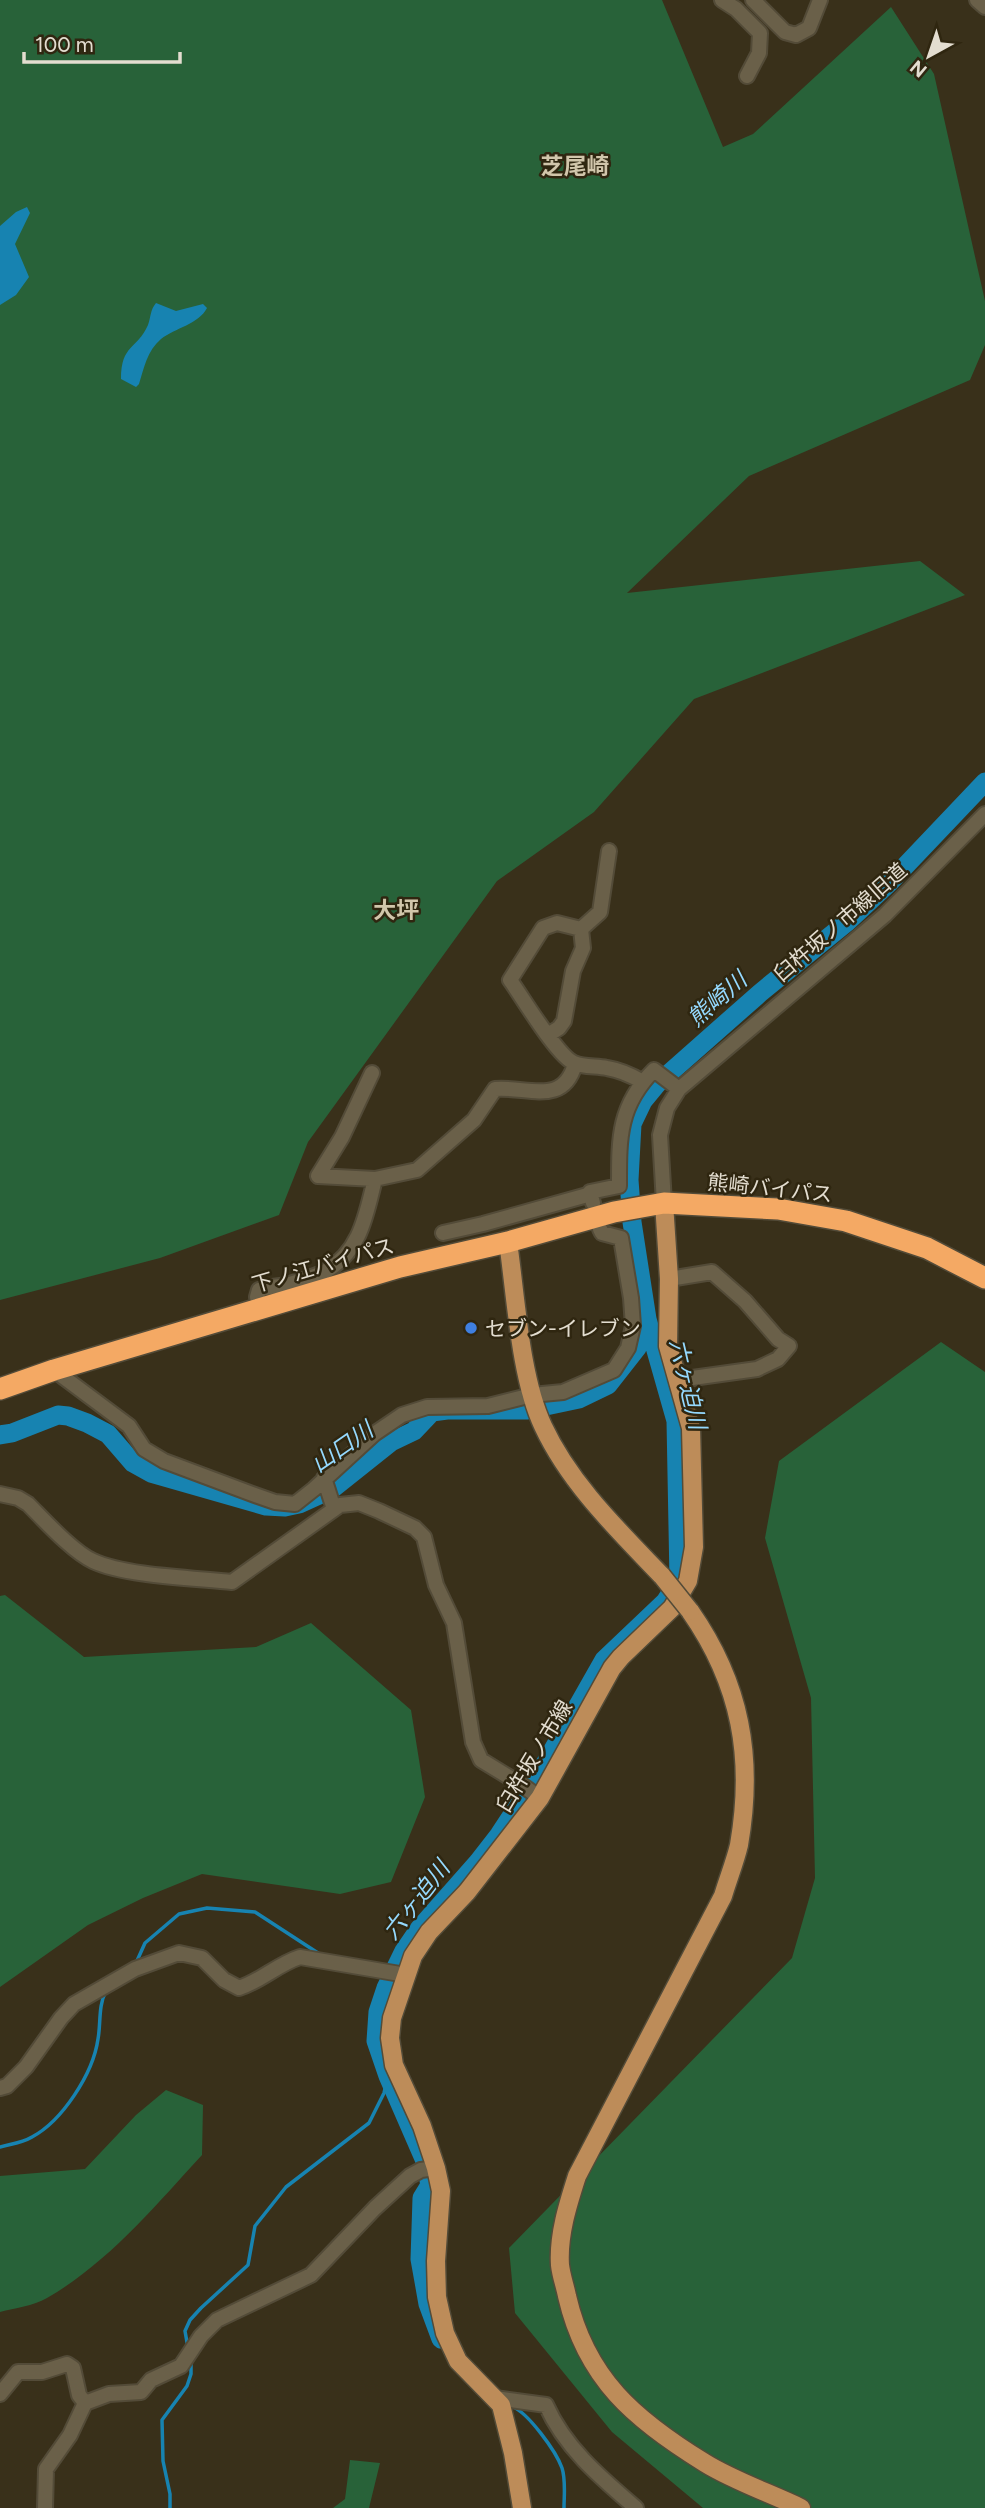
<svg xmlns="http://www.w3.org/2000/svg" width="985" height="2508" font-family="Figtree,'Noto Sans JP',sans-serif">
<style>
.green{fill:#286239}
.water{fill:#1783b1}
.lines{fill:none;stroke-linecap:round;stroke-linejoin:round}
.stream{stroke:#1783b1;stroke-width:3.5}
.river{stroke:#1783b1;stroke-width:19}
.minor-casing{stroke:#534b38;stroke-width:18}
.major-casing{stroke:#534b38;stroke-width:21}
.highway-casing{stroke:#534b38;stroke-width:24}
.minor{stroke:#6a6049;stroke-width:14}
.major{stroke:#bd8c59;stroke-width:18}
.highway{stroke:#f4a964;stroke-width:21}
.major-bridge-casing{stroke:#534b38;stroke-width:21;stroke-linecap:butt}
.major-bridge{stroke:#bd8c59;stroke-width:18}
.shop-dot{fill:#3f7fe0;stroke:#2f2610;stroke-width:2.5}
.labels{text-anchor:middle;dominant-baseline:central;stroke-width:5;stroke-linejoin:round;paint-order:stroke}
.street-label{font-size:21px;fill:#e3ddd0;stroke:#2f2610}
.poi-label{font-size:21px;fill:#e3ddd0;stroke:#2f2610;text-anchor:start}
.neighbourhood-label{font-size:23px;font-weight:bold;fill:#d1c6ab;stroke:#2f2610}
.water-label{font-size:23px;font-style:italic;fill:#95d9fe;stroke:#2f2610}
</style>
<rect width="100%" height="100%" fill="#39301a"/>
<path class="green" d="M0 0H662L723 147 753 134 891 7 934 74 985 301V345L970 380 749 476 627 593 920 561 965 595 694 699 594 812 497 881 308 1142 279 1215 160 1258 0 1300Z
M941 1342 985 1372V2508H703L612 2432 515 2313 509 2248 792 1958 815 1878 811 1698 765 1538 779 1461Z
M5 1595 84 1657 256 1647 311 1623 411 1710 425 1797 391 1882 340 1894 202 1874 143 1898 88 1925 0 1987V1596Z
M166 2090 203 2105 202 2155C155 2206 108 2263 47 2298 33 2306 15 2308 0 2312V2176L85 2169 136 2115Z
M350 2460 380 2463 369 2508H333L345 2499Z"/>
<path class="water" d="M27 207 30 213 15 244 29 277 16 295 0 305V226L16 212Z
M156 303 176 311 203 304 207 308C199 324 175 328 161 339 147 351 144 368 139 384L136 387 121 379C121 344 137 350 148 325 151 317 150 310 156 303Z"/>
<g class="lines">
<path class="stream" d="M136 1963 145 1943 179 1914 207 1908 255 1912 318 1953
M0 2147C11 2144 22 2143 32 2137 62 2121 93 2074 98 2039 101 2023 98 2006 106 1991
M188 2348 185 2331 190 2320 201 2308 248 2265 255 2226 286 2187 369 2123 384 2093 388 2076
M513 2407C528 2413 556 2451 562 2468 566 2480 564 2496 564 2508
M170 2508V2494L163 2461 162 2420 187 2386 191 2374V2363"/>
<path class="river" d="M0 1435 12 1433 58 1415 68 1416 87 1423 108 1434 133 1463 151 1473 266 1506 285 1507 299 1504 332 1489 391 1442 414 1431 432 1412 447 1410H527L579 1399 608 1385 637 1348 647 1327V1320
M441 2339 428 2304 420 2259 422 2198 430 2185 425 2161 388 2076 376 2041 378 2012 386 1988 404 1951 419 1929 478 1862 499 1835 541 1771 604 1660 665 1602 679 1580 676 1421 647 1319 632 1222 629 1180 632 1124 643 1101 657 1084 760 993 846 923 890 882 985 782"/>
<defs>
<path id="minor" d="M722 0 736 9 760 33 759 53 747 76
M753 0 785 32 796 35 809 28 820 0
M977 0 985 7
M581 929 557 923 543 928 510 980C523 998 557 1056 574 1063 583 1067 596 1066 607 1068 620 1070 631 1075 643 1082
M581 929 600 912 609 851
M548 1035 559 1028 564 1021 573 971 583 948 581 929
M372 1073 342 1137 318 1176 375 1179 417 1170 474 1120 495 1089C527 1086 563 1107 575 1064
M593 1203 590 1192 619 1186C619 1139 618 1106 654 1070L679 1089
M664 1203 660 1135 667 1108 679 1089 885 915 985 814
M443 1233 483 1224 591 1194
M669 1279 712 1272 745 1301 778 1339 789 1346 778 1359 757 1369 678 1380
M261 1308 257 1297 259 1290C268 1286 280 1287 290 1284 302 1280 315 1277 326 1271 361 1251 366 1214 375 1179
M54 1370 129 1426 144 1449 164 1461 255 1495 275 1502 295 1504 314 1489 374 1434 402 1415 427 1407 488 1406 532 1395 563 1392 614 1370 628 1348 633 1326 631 1298 621 1238 602 1233 600 1229
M324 1478 334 1509
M0 1494 18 1498 28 1504C44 1520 73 1552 93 1561 125 1576 194 1578 232 1582L340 1505 359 1503 379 1511 415 1528 424 1537 436 1585 454 1623 473 1742 481 1760 522 1785 540 1798
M0 2088 7 2086 26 2067 61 2018 74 2004 135 1969 179 1953 202 1958 224 1980 239 1988C261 1981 278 1964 300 1957L406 1975
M0 2394 18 2372H42L67 2364 73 2368 79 2395 85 2403
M495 2398 546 2405C565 2448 601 2478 636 2508
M45 2508 46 2469 70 2435 85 2403 109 2394 141 2392 151 2380 181 2366 201 2336 217 2320 311 2275 375 2208 410 2176 421 2170 436 2168"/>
<path id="major" d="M508 1242C516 1297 520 1377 543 1426 570 1484 618 1530 662 1576
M690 1611C741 1684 754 1758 739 1845 735 1862 728 1879 723 1896L577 2176C568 2204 558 2235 560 2265 561 2275 565 2286 567 2296 586 2379 635 2420 705 2463 734 2481 770 2493 801 2508
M522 2508 513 2453 501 2405 458 2361 445 2333 437 2297 436 2261 441 2191 436 2168 422 2126 394 2065 390 2038 392 2018 413 1956 429 1932 467 1892 540 1798 612 1668 621 1657 672 1608 688 1581 694 1547 691 1428 668 1346 669 1279 664 1203"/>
<path id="highway" d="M0 1389 54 1370 400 1267 508 1242 614 1212 664 1203 778 1209 846 1221 927 1248 985 1278"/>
</defs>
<use href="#minor" class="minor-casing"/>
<use href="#major" class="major-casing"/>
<use href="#highway" class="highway-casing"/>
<use href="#minor" class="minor"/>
<use href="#major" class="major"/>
<use href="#highway" class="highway"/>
<defs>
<path id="major-bridge" d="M662 1576 690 1611"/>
</defs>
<use href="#major-bridge" class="major-bridge-casing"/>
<use href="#major-bridge" class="major-bridge"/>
</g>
<circle class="shop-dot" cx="471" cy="1328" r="7"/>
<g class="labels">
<g class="street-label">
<text transform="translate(840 922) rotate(-41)">臼杵坂ノ市線旧道</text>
<text transform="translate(770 1188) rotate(6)">熊崎バイパス</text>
<text transform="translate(323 1265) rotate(-16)">下ノ江バイパス</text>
<text transform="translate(534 1756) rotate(-59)">臼杵坂ノ市線</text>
</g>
<g class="poi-label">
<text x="485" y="1328">セブン-イレブン</text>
</g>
<g class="neighbourhood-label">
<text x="575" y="166">芝尾崎</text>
<text x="396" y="910">大坪</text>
</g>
<g class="water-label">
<text transform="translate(717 999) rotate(-41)">熊崎川</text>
<text transform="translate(688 1384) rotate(77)">六ヶ迫川</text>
<text transform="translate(342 1447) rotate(-35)">山口川</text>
<text transform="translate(416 1900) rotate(-52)">六ヶ迫川</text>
</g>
</g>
<g transform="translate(929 56) rotate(220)" stroke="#2f2610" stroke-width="5" paint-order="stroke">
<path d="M0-5L12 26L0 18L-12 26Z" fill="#e3ddd0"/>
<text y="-10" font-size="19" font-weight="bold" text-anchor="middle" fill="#e3ddd0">N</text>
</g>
<path d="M24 52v10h156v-10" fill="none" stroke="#e3ddd0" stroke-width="3.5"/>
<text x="35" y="52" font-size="21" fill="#e3ddd0" stroke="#2f2610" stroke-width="5" paint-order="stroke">100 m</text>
</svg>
